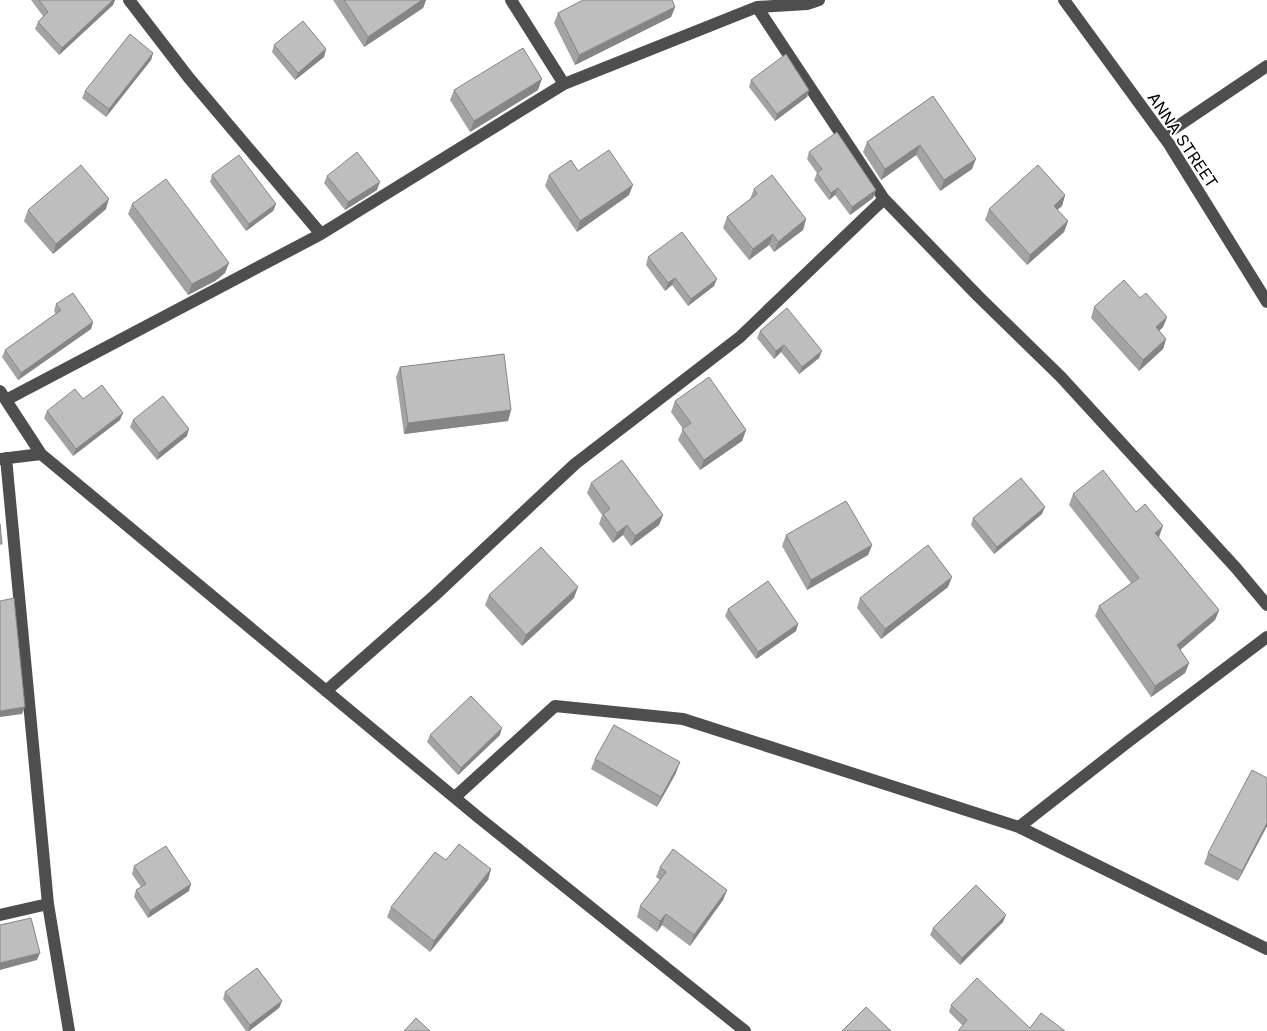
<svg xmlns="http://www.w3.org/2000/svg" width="1267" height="1031" font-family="Inter,sans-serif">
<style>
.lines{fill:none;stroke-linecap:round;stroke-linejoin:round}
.minor{stroke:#4e4e4e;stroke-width:12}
.wall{fill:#a3a3a3}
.shaded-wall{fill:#858585}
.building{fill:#bebebe;stroke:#858585}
.labels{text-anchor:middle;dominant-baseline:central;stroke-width:4;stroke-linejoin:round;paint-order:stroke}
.street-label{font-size:16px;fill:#000;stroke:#fff}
</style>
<rect width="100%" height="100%" fill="#fff"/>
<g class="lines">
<path class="minor" d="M129 0 189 78 321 234
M511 0 564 84
M1064 0 1169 144 1267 302
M757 7 884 199 978 296 1061 377 1236 568 1267 605
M1163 136 1267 66
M0 391 41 454 478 817 745 1031
M6 400 321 234 564 84 757 7 807 4 819 0
M6 458 48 904 69 1031
M0 459 41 454
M326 691 434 596 575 464 740 337 884 199
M455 797 555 706 683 719 1019 827 1267 949
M1019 827 1129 741 1267 637
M0 915 48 904"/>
</g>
<path class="wall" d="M31 0H115L113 5 59 55 35 29 38 22 43 16Z
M333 0H426L423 8 364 47Z
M675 7 671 17 575 65 554 23 558 13Z
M274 45 326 49 324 57 295 80 272 52Z
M153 53 151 60 106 117 82 98 85 91Z
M751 80 809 90 807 97 775 121 749 87Z
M454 90H538L470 132 450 100Z
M933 96 972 169 940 191 916 155 881 180 863 152 867 142Z
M809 152 876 190 873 198 850 215 835 195 829 200 814 180 817 173 807 159Z
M578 171 629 195 577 232 545 186 549 175Z
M212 175 276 204 273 211 246 231 210 182Z
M327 176 377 190 345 210 324 183Z
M754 189 806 219 803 230 774 252 769 245 749 260 723 228 727 217 750 199Z
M1065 195 1062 206 1057 210 1068 221 1064 232 1027 265 985 220 989 209Z
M132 204 225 273 215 281 188 295 128 214Z
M106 209 53 254 24 221 28 210Z
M648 257 714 286 688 306 672 285 665 291 646 265Z
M1140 298 1167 317 1163 327 1159 331 1166 339 1163 349 1139 371 1091 318 1094 307Z
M56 304 93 322 91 329 18 380 2 357 5 350 56 314 54 311Z
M760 331 819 358 799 374 781 352 774 359 757 338Z
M400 367 511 410 508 421 404 434 396 377Z
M83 399 120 420 73 456 44 418 47 411Z
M675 401 746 430 742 441 700 470 678 440 683 429 671 412Z
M133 420 187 436 157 460 130 427Z
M591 483 663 515 659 525 631 546 623 535 613 543 599 524 602 515 587 493Z
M1073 494 1136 512 1159 537H1158L1219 610 1215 620 1180 650 1189 663 1185 673 1151 697 1095 616 1099 606 1131 583 1069 505Z
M1042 514 994 554 971 525 973 518Z
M786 535 872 545 868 555 807 590 782 546Z
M948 587 881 639 857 608 860 598Z
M489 595 574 598 522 646 485 605Z
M728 609 798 624 796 631 756 659 725 616Z
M430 735H500L458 775 427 742Z
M595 759 676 773 657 807 591 769Z
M1267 778V826L1238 881 1204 864 1208 853Z
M446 860 491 869 488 880 430 952 387 917 391 907Z
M134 866 189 891 148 918 134 897 136 890 141 887 132 874Z
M660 867 727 890 723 900 690 946 662 925 657 932 637 917 640 906 660 880 656 877Z
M1003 922 960 965 930 935 933 928Z
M225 992 282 1001 279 1008 249 1031H246L223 999Z
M951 1005 1030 1028 1065 1031H958L963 1026 949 1012Z"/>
<path class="shaded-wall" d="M113 0H115L113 5 59 55 62 48Z
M422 0H426L423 8 364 47 368 37Z
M675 7 671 17 575 65 579 55Z
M326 49 324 57 295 80 298 73Z
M153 53 151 60 106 117 109 109Z
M542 79 538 90 470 132 474 121Z
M809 90 807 97 775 121 777 114Z
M920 145 916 155 881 180 885 169Z
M976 159 972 169 940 191 944 180Z
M380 182 377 190 345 210 348 202Z
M633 185 629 195 577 232 580 221Z
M838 188 835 195 829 200 831 193Z
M876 190 873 198 850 215 852 207Z
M1065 195 1062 206 1050 216 1054 206Z
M109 199 106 209 53 254 56 244Z
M276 204 273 211 246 231 249 224Z
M806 219 803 230 774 252 778 242Z
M1068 221 1064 232 1027 265 1030 255Z
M773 234 769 245 749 260 753 249Z
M229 263 225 273 215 281 188 295 192 284Z
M675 278 672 285 665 291 668 283Z
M717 279 714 286 688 306 691 299Z
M1167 317 1163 327 1152 338 1156 327Z
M93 322 91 329 18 380 21 373Z
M1166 339 1163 349 1139 371 1143 360Z
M784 345 781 352 774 359 776 351Z
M822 351 819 358 799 374 802 367Z
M511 410 508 421 404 434 408 423Z
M123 413 120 420 73 456 76 449Z
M189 429 187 436 157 460 159 453Z
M746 430 742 441 700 470 704 460Z
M1045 507 1042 514 994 554 997 547Z
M663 515 659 525 631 546 635 536Z
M627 525 623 535 613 543 617 533Z
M1163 526 1159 537 1151 543 1155 533Z
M872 545 868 555 807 590 811 580Z
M952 577 948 587 881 639 885 629Z
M578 587 574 598 522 646 526 635Z
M1219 610 1215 620 1173 656 1177 645Z
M798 624 796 631 756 659 758 652Z
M1189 663 1185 673 1151 697 1155 686Z
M25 707 22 714 0 717V711Z
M502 728 500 735 458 775 461 768Z
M680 762 676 773 657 807 661 797Z
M1267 823V826L1238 881 1242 871Z
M491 869 488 880 430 952 434 941Z
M191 884 189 891 148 918 150 911Z
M727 890 723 900 690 946 694 935Z
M666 914 662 925 657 932 660 921Z
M1006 915 1003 922 960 965 962 958Z
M40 953 37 960 0 970V963Z
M282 1001 279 1008 249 1031H248L250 1025Z"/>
<path class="building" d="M39 0H113L62 48 38 22 48 12Z
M344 0H422L368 37Z
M583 0H672L675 7 579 55 558 13Z
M303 21 326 49 298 73 274 45Z
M130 34 153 53 109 109 85 91Z
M523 48 542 79 474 121 454 90Z
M786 54 809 90 777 114 751 80Z
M933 96 976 159 944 180 920 145 885 169 867 142Z
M837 132 876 190 852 207 838 188 831 193 817 173 822 169 809 152Z
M609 150 633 185 580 221 549 175 571 160 578 171Z
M357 152 380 182 348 202 327 176Z
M239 155 276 204 249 224 212 175Z
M81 165 109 199 56 244 28 210Z
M1038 165 1065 195 1054 206 1068 221 1030 255 989 209Z
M772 175 806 219 778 242 773 234 753 249 727 217 757 194 754 189Z
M166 179 229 263 219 270 192 284 132 204Z
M682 232 717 279 691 299 675 278 668 283 648 257Z
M1124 280 1140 298 1146 293 1167 317 1156 327 1166 339 1143 360 1094 307Z
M73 293 93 322 21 373 5 350 61 310 56 304Z
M787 308 822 351 802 367 784 345 776 351 760 331Z
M504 354 511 410 408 423 400 367Z
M709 377 746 430 704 460 682 429 691 423 675 401Z
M102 385 123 413 76 449 47 411 75 389 83 399Z
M163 396 189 429 159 453 133 420Z
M622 460 663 515 635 536 627 525 617 533 603 514 610 509 591 483Z
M1103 470 1136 512 1145 504 1163 526 1155 533 1219 610 1177 645 1189 663 1155 686 1099 606 1139 578 1073 494Z
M1021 478 1045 507 997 547 973 518Z
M846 501 872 545 811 580 786 535Z
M0 524 2 544H0Z
M928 545 952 577 885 629 860 598Z
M541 547 578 587 526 635 489 595Z
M768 581 798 624 758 652 728 609Z
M14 598 25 707 0 711V601Z
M471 696 502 728 461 768 430 735Z
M614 725 680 762 661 797 595 759Z
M1252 770 1267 778V823L1242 871 1208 853Z
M459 844 491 869 434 941 391 907 435 852 446 860Z
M166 846 191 884 150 911 136 890 146 884 134 866Z
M673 849 727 890 694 935 666 914 660 921 640 906 666 872 660 867Z
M976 885 1006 915 962 958 933 928Z
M31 918 40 953 0 963V925Z
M257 968 282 1001 250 1025 225 992Z
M977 978 1030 1028 1041 1013 1065 1031H958L967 1020 951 1005Z
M866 1007 891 1031H842Z
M416 1018 430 1031H404Z"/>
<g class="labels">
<g class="street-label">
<text transform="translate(1183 140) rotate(56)">ANNA STREET</text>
</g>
</g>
</svg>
